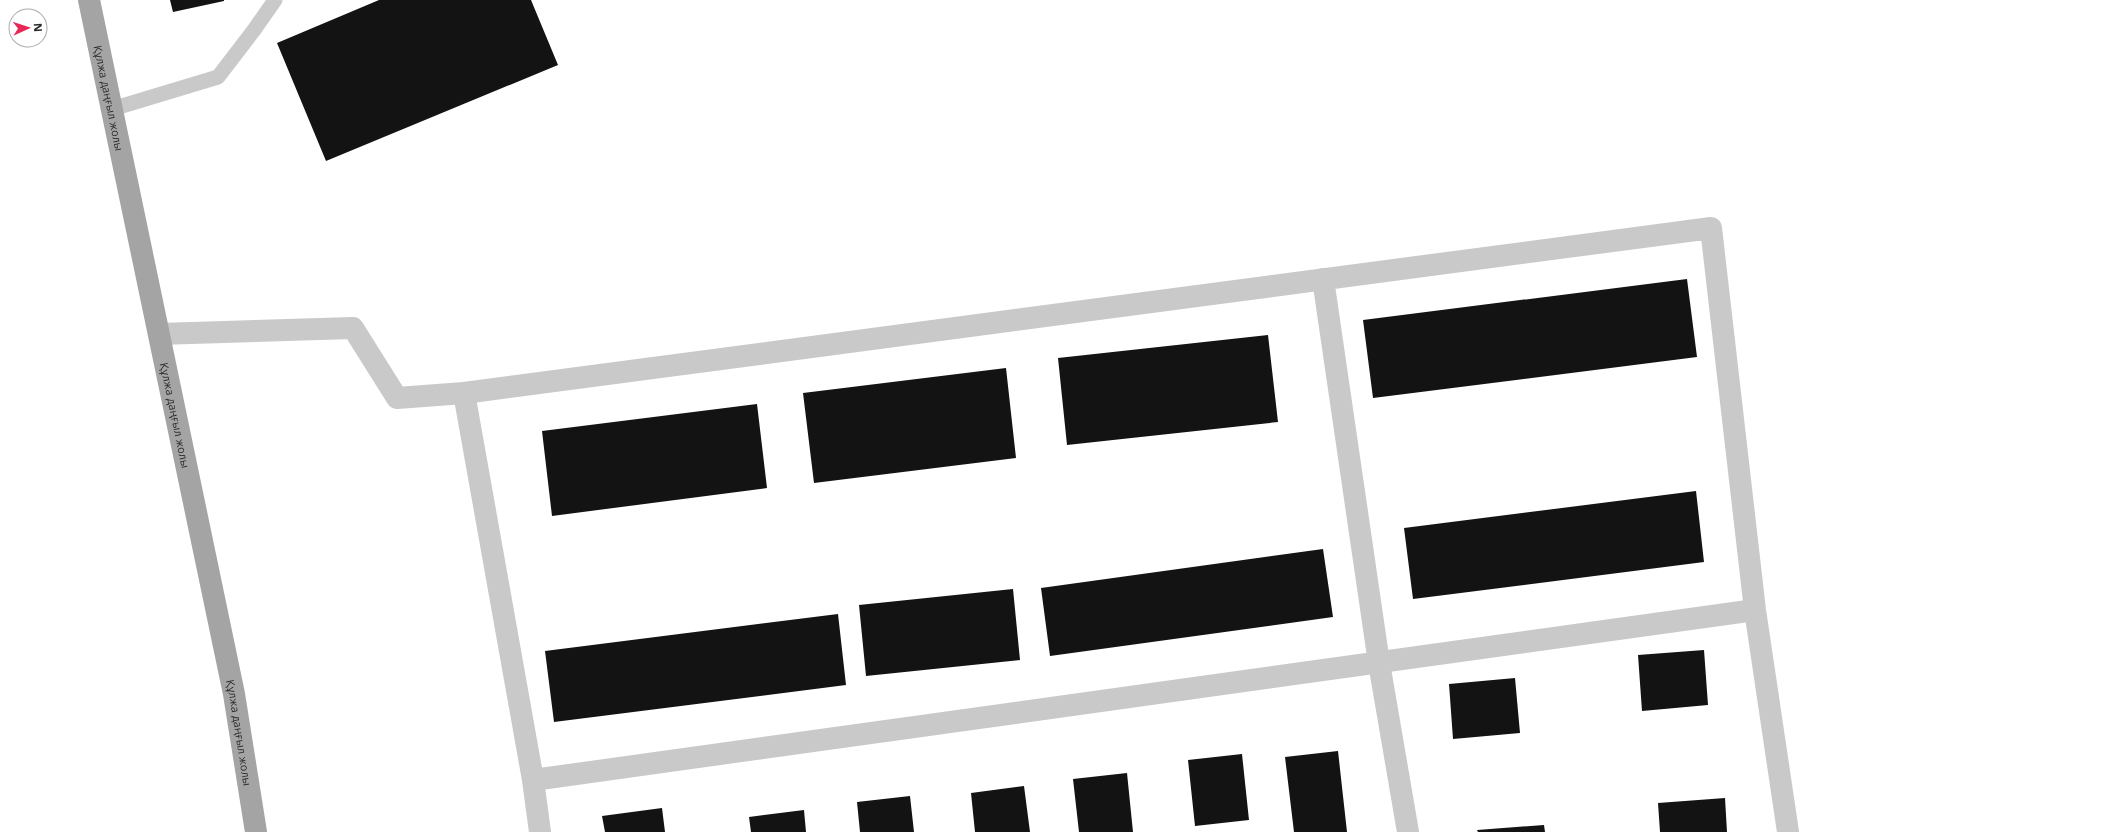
<svg xmlns="http://www.w3.org/2000/svg" width="2123" height="832" font-family="'Open Sans',sans-serif">
<style>
.building{fill:#131313}
.lines{fill:none;stroke-linecap:round;stroke-linejoin:round}
.service{stroke:#c9c9c9;stroke-width:15}
.minor{stroke:#c9c9c9;stroke-width:22}
.primary{stroke:#a4a4a4;stroke-width:22}
.labels{text-anchor:middle;dominant-baseline:central;stroke-width:4;stroke-linejoin:round;paint-order:stroke}
.street-label{font-size:11px;fill:#2c2c2c;stroke:#fff}
</style>
<rect width="100%" height="100%" fill="#fff"/>
<path class="building" d="M170 0H224V1L173 12Z
M379 0H531L558 65 326 161 277 43Z
M1687 279 1697 357 1373 398 1363 320Z
M1268 335 1278 422 1067 445 1058 358Z
M1006 368 1016 458 814 483 803 393Z
M757 404 767 488 552 516 542 431Z
M1696 491 1704 562 1413 599 1404 528Z
M1323 549 1333 617 1050 656 1041 588Z
M1013 589 1020 660 866 676 859 605Z
M838 614 846 685 554 722 545 651Z
M1704 650 1708 705 1642 711 1638 655Z
M1515 678 1520 733 1453 739 1449 684Z
M1338 751 1347 832H1294L1285 757Z
M1242 754 1249 820 1195 826 1188 760Z
M1127 773 1133 832H1079L1073 779Z
M1024 786 1030 832H975L971 793Z
M910 796 914 832H860L857 802Z
M1725 798 1727 832H1660L1658 803Z
M662 808 665 832H605L602 816Z
M804 810 806 832H751L749 817Z
M1544 825 1545 832H1478L1477 830Z"/>
<g class="lines">
<path class="service" d="M112 109 218 77 254 30 275 0"/>
<path class="minor" d="M1323 279 1379 663 1408 832
M159 334 353 328 397 398 464 393 533 780 1755 610
M464 393 1711 228 1755 610 1788 832
M533 780 540 832"/>
<path class="primary" id="s1" d="M89 0 234 694 256 832"/>
</g>
<g class="labels">
<g class="street-label">
<text stroke="none"><textPath href="#s1" startOffset="100">Құлжа даңғыл жолы</textPath></text>
<text stroke="none"><textPath href="#s1" startOffset="424">Құлжа даңғыл жолы</textPath></text>
<text stroke="none"><textPath href="#s1" startOffset="748">Құлжа даңғыл жолы</textPath></text>
</g>
</g>
<g transform="translate(28 28) rotate(87)"><circle r="19" fill="#ffffff" stroke="#ababab"/>
<path d="M0-3L7 15L0 10L-7 15Z" fill="#e82958"/>
<text y="-6" font-size="11" font-weight="bold" text-anchor="middle" fill="#2c2c2c">N</text>
</g>
</svg>
